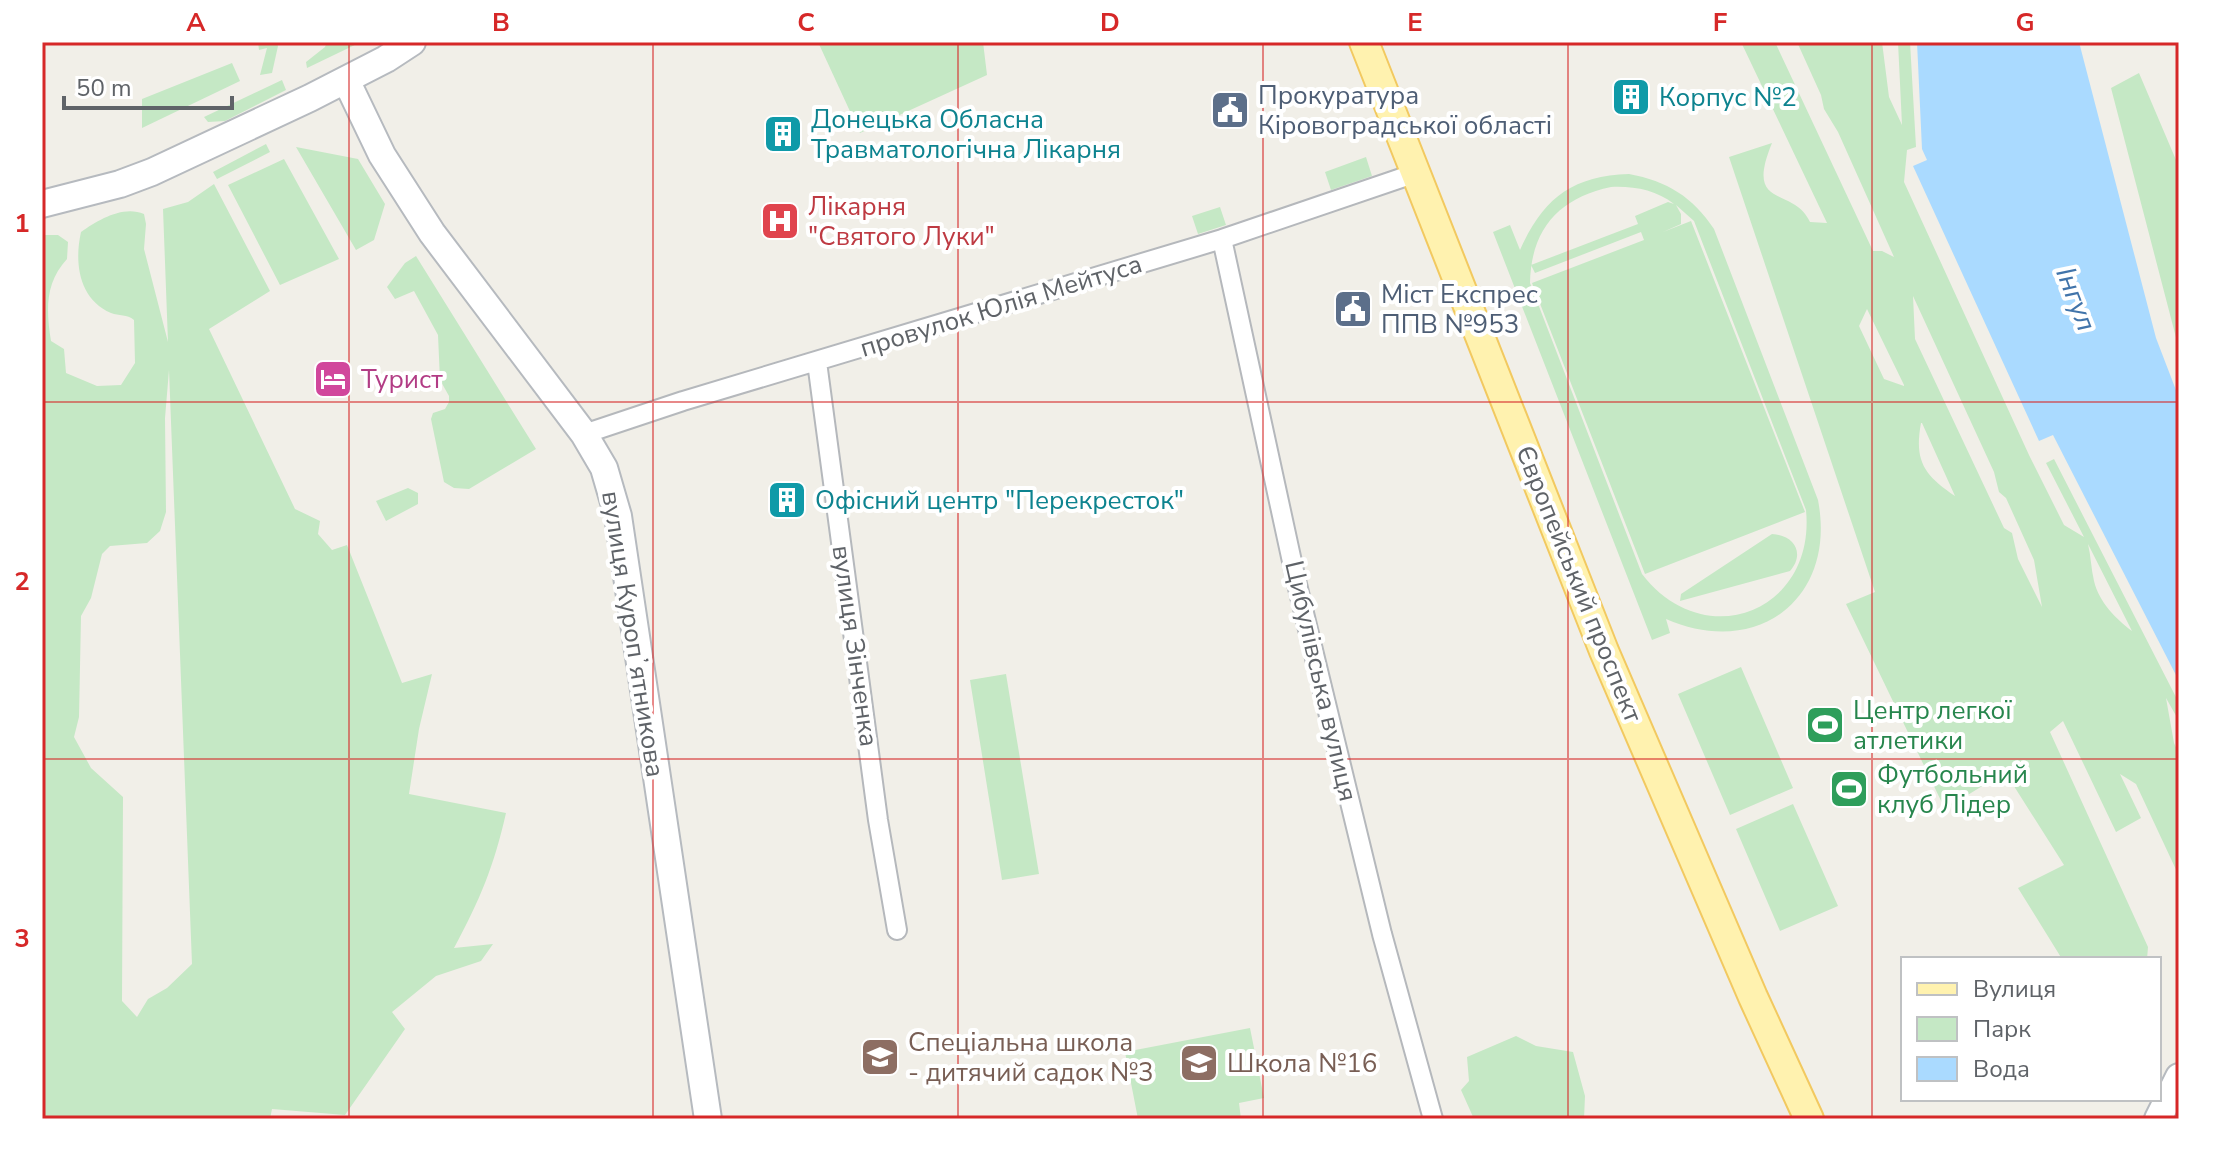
<svg xmlns="http://www.w3.org/2000/svg" width="2221" height="1161" font-family="'Nunito Sans',sans-serif">
<style>
.green{fill:#c5e8c5;fill-rule:evenodd}
.water{fill:#aadaff}
.lines{fill:none;stroke-linecap:round;stroke-linejoin:round}
.street-casing{stroke:#b5b8bc;stroke-width:22}
.secondary-casing{stroke:#b6babf;stroke-width:30}
.primary-casing{stroke:#f2c960;stroke-width:32}
.street{stroke:#fff;stroke-width:18}
.secondary{stroke:#fff;stroke-width:26}
.primary{stroke:#fff2af;stroke-width:28}
.grid{fill:none;stroke:#d62828;stroke-width:2;stroke-opacity:0.55}
.labels{text-anchor:middle;dominant-baseline:central;stroke-width:8;stroke-linejoin:round;paint-order:stroke}
.service-label{font-size:26px;fill:#4e5e75;stroke:#fff;text-anchor:start}
.culture-label{font-size:26px;fill:#0d838f;stroke:#fff;text-anchor:start}
.health-label{font-size:26px;fill:#be3a42;stroke:#fff;text-anchor:start}
.street-label{font-size:26px;fill:#5f6368;stroke:#fff}
.hotel-label{font-size:26px;fill:#b23c85;stroke:#fff;text-anchor:start}
.leisure-label{font-size:26px;fill:#27864d;stroke:#fff;text-anchor:start}
.education-label{font-size:26px;fill:#785e54;stroke:#fff;text-anchor:start}
.water-label{font-size:28px;font-style:italic;fill:#4174aa;stroke:#fff}
.neatline{fill:none;stroke:#d62828;stroke-width:3}
.grid-label{font-size:26px;text-anchor:middle;font-weight:bold;fill:#d62828}
</style>
<rect width="100%" height="100%" fill="#f1efe8"/>
<path class="green" d="M258 42H276L278 46 272 73 260 75 267 48 259 50Z
M327 42H361L307 68 306 62 325 47Z
M818 42H983L987 75 860 133Z
M1741 42H1775L1873 251H1882L1894 257 1838 132 1824 109 1821 95 1797 42H1882L1889 97 1902 125 1898 42H1910L1916 147 1907 150 1904 182 2029 455 2064 525 2084 537 2046 463 2054 459 2179 703V721L2166 698 2174 743 2179 754V876L2136 784 2120 774 2141 818 2116 832 2063 721 2050 732 2148 947 2147 959H2062L2018 888 2064 865 2005 772 1945 809 1846 604 1875 592 1729 157 1772 143C1744 211 1793 185 1810 222L1827 223ZM1913 296 1994 472 1999 492 2006 498 2034 560 2042 607 2018 559 2012 533 2004 528 1915 339ZM1867 309 1904 385V386L1884 379 1859 326ZM1921 423H1922L1955 496C1924 475 1914 461 1921 423ZM2088 544 2132 631C2116 619 2099 602 2094 581 2091 569 2091 556 2088 544Z
M232 63 240 81 142 128V99Z
M2139 73 2179 167V349L2111 88Z
M282 80 286 90 225 121 208 122 204 117Z
M266 144 270 152 217 179 213 172Z
M296 147 358 159 385 204 374 240 356 250Z
M1366 157 1372 176 1331 190 1325 172Z
M284 159 339 259 280 285 228 185Z
M1629 174C1667 181 1693 197 1714 229L1818 500C1837 599 1757 659 1666 619L1670 633 1652 640 1493 232 1510 225 1520 250C1543 199 1571 176 1629 174ZM1611 187C1634 186 1656 190 1674 204L1668 202 1635 216 1638 224 1531 265 1535 273 1641 232 1644 240 1532 283 1645 574 1805 512 1691 221 1663 232 1681 224V214L1676 205 1694 221 1806 510C1816 612 1704 655 1642 574L1530 283C1531 229 1559 198 1611 187Z
M214 184 270 291 209 329 295 509 320 521 318 534 332 550 347 545 402 683 432 674 419 729 409 794 506 813C494 866 480 900 454 948L493 944 481 961 436 976 392 1012 405 1029 345 1115 272 1109 270 1119H42V235H58L68 242 67 259C45 283 46 310 51 341L64 349 66 373 97 386 121 385 135 363 134 320C127 314 119 316 111 313 79 299 74 263 81 232 98 220 123 205 144 214L146 224 144 249 168 342 163 209 188 202ZM169 370 192 964 167 988 148 999 137 1017 122 1001 123 797 91 768 74 737 79 717 81 616 91 598 102 554 110 546 147 543 160 531 166 512 165 418Z
M1220 207 1226 225 1198 234 1192 216Z
M416 256 536 449 469 489 454 488 444 482 431 419 433 413 445 409 449 402V396L440 380 438 335 414 291 395 299 387 287 405 263Z
M408 488 418 493V504L386 521 376 501Z
M1772 534C1795 535 1805 554 1790 571L1680 601 1681 594Z
M1741 667 1793 788 1730 815 1678 694Z
M1006 674 1039 874 1002 880 970 680Z
M1793 804 1838 906 1780 931 1736 829Z
M1250 1028 1264 1098 1239 1103 1241 1119H1138L1125 1052Z
M1516 1036 1536 1046 1573 1052 1585 1096 1584 1119H1474L1461 1090 1469 1081 1467 1057Z"/>
<path class="water" d="M1917 42H2079L2156 338 2179 398V681L2053 435 2039 441 1913 166 1927 160 1922 149Z"/>
<g class="lines">
<defs>
<path id="street" d="M1222 239 1296 580 1382 934 1433 1119
M817 362 878 820 897 930
M584 434 683 401 1222 239 1416 173"/>
<path id="secondary" d="M346 80 382 155 432 233 584 434 604 468 618 516 708 1119
M42 204 120 184 152 172 310 98 386 59 412 42
M2158 1119 2179 1077"/>
<path id="primary" d="M1364 42 1604 651 1753 997 1809 1119"/>
</defs>
<use href="#street" class="street-casing"/>
<use href="#secondary" class="secondary-casing"/>
<use href="#primary" class="primary-casing"/>
<use href="#street" class="street"/>
<use href="#secondary" class="secondary"/>
<use href="#primary" class="primary"/>
</g>
<path class="grid" d="M349 42V1119M653 42V1119M958 42V1119M1263 42V1119M1568 42V1119M1872 42V1119M42 402H2179M42 759H2179"/>
<defs>
<symbol id="building-square" viewBox="-11 -11 22 22"><rect x="-9" y="-9" width="18" height="18" rx="4" fill="#0f9aa8" stroke="#fff"/><path d="M-4-6H4V6H1V3H-1V6H-4ZM-2.5-4.3h1.7v1.8h-1.7ZM.8-4.3h1.7v1.8H.8ZM-2.5-1h1.7V.8h-1.7ZM.8-1h1.7V.8H.8Z" fill="#fff"/></symbol>
<symbol id="civic-square" viewBox="-11 -11 22 22"><rect x="-9" y="-9" width="18" height="18" rx="4" fill="#5c6f8a" stroke="#fff"/><path d="M-.6-6.5H3V-4.5H.6V-3L4-1V1h2V6H-6V1h2V-1L-.6-3ZM-1.2 2.5V6h2.4V2.5Z" fill="#fff"/></symbol>
<symbol id="hospital-square" viewBox="-11 -11 22 22"><rect x="-9" y="-9" width="18" height="18" rx="4" fill="#e0444e" stroke="#fff"/><path d="M-5-5h3v3.5h4V-5h3V5h-3V1.5h-4V5h-3Z" fill="#fff"/></symbol>
<symbol id="hotel-square" viewBox="-11 -11 22 22"><rect x="-9" y="-9" width="18" height="18" rx="4" fill="#d1479c" stroke="#fff"/><path d="M-6-4.5h1.5V1H6V5H4.5V3h-9V5H-6ZM-4 0a1.8 1.8 0 1 1 3.6 0ZM.5 0V-2.5h3Q6-2.5 6 0Z" fill="#fff"/></symbol>
<symbol id="stadium-square" viewBox="-11 -11 22 22"><rect x="-9" y="-9" width="18" height="18" rx="4" fill="#2e9e5b" stroke="#fff"/><path d="M0-5a6.5 5 0 1 0 0 10a6.5 5 0 1 0 0-10ZM-3.5-1.8h7v3.6h-7Z" fill="#fff"/></symbol>
<symbol id="school-square" viewBox="-11 -11 22 22"><rect x="-9" y="-9" width="18" height="18" rx="4" fill="#8d6e63" stroke="#fff"/><path d="M0-5L7-2L0 1L-7-2ZM-4 1L0 2.5L4 1V4Q0 6-4 4Z" fill="#fff"/></symbol>
</defs>
<g fill-rule="evenodd">
<use href="#building-square" x="1609" y="75" width="44" height="44"/>
<use href="#civic-square" x="1208" y="88" width="44" height="44"/>
<use href="#building-square" x="761" y="112" width="44" height="44"/>
<use href="#hospital-square" x="758" y="199" width="44" height="44"/>
<use href="#civic-square" x="1331" y="287" width="44" height="44"/>
<use href="#hotel-square" x="311" y="357" width="44" height="44"/>
<use href="#building-square" x="765" y="478" width="44" height="44"/>
<use href="#stadium-square" x="1803" y="703" width="44" height="44"/>
<use href="#stadium-square" x="1827" y="767" width="44" height="44"/>
<use href="#school-square" x="858" y="1035" width="44" height="44"/>
<use href="#school-square" x="1177" y="1041" width="44" height="44"/>
</g>
<g class="labels">
<g class="service-label">
<text x="1258" y="95">Прокуратура<tspan x="1258" dy="30">Кіровоградської області</tspan></text>
<text x="1381" y="294">Міст Експрес<tspan x="1381" dy="30">ППВ №953</tspan></text>
</g>
<g class="culture-label">
<text x="1659" y="97">Корпус №2</text>
<text x="811" y="119">Донецька Обласна<tspan x="811" dy="30">Травматологічна Лікарня</tspan></text>
<text x="815" y="500">Офісний центр "Перекресток"</text>
</g>
<g class="health-label">
<text x="808" y="206">Лікарня<tspan x="808" dy="30">"Святого Луки"</tspan></text>
</g>
<g class="street-label">
<text transform="translate(1001 306) rotate(-17)">провулок Юлія Мейтуса</text>
<text transform="translate(1579 584) rotate(68)">Європейський проспект</text>
<text transform="translate(633 634) rotate(81)">вулиця Куропʼятникова</text>
<text transform="translate(855 646) rotate(82)">вулиця Зінченка</text>
<text transform="translate(1321 681) rotate(77)">Цибулівська вулиця</text>
</g>
<g class="hotel-label">
<text x="361" y="379">Турист</text>
</g>
<g class="leisure-label">
<text x="1853" y="710">Центр легкої<tspan x="1853" dy="30">атлетики</tspan></text>
<text x="1877" y="774">Футбольний<tspan x="1877" dy="30">клуб Лідер</tspan></text>
</g>
<g class="education-label">
<text x="908" y="1042">Спеціальна школа<tspan x="908" dy="30">- дитячий садок №3</tspan></text>
<text x="1227" y="1063">Школа №16</text>
</g>
<g class="water-label">
<text transform="translate(2076 299) rotate(69)">Інгул</text>
</g>
</g>
<rect width="2221" height="1161" fill="none" stroke="#ffffff" stroke-width="88"/>
<rect x="1901" y="957" width="260" height="144" fill="#ffffff" stroke="#bfc1c3" stroke-width="2"/>
<rect x="1917" y="983" width="40" height="12" fill="#fff2af" stroke="#bfc1c3" stroke-width="2"/>
<text x="1973" y="997" font-size="24" fill="#5f6368">Вулиця</text>
<rect x="1917" y="1017" width="40" height="24" fill="#c5e8c5" stroke="#bfc1c3" stroke-width="2"/>
<text x="1973" y="1037" font-size="24" fill="#5f6368">Парк</text>
<rect x="1917" y="1057" width="40" height="24" fill="#aadaff" stroke="#bfc1c3" stroke-width="2"/>
<text x="1973" y="1077" font-size="24" fill="#5f6368">Вода</text>
<path d="M64 96v12h168v-12" fill="none" stroke="#5f6368" stroke-width="4"/>
<text x="76" y="96" font-size="24" fill="#5f6368" stroke="#ffffff" stroke-width="6" paint-order="stroke">50 m</text>
<rect x="44" y="44" width="2133" height="1073" class="neatline"/>
<g class="grid-label">
<text x="196" y="31">A</text>
<text x="501" y="31">B</text>
<text x="806" y="31">C</text>
<text x="1110" y="31">D</text>
<text x="1415" y="31">E</text>
<text x="1720" y="31">F</text>
<text x="2025" y="31">G</text>
<text x="22" y="232">1</text>
<text x="22" y="590">2</text>
<text x="22" y="947">3</text>
</g>
</svg>
